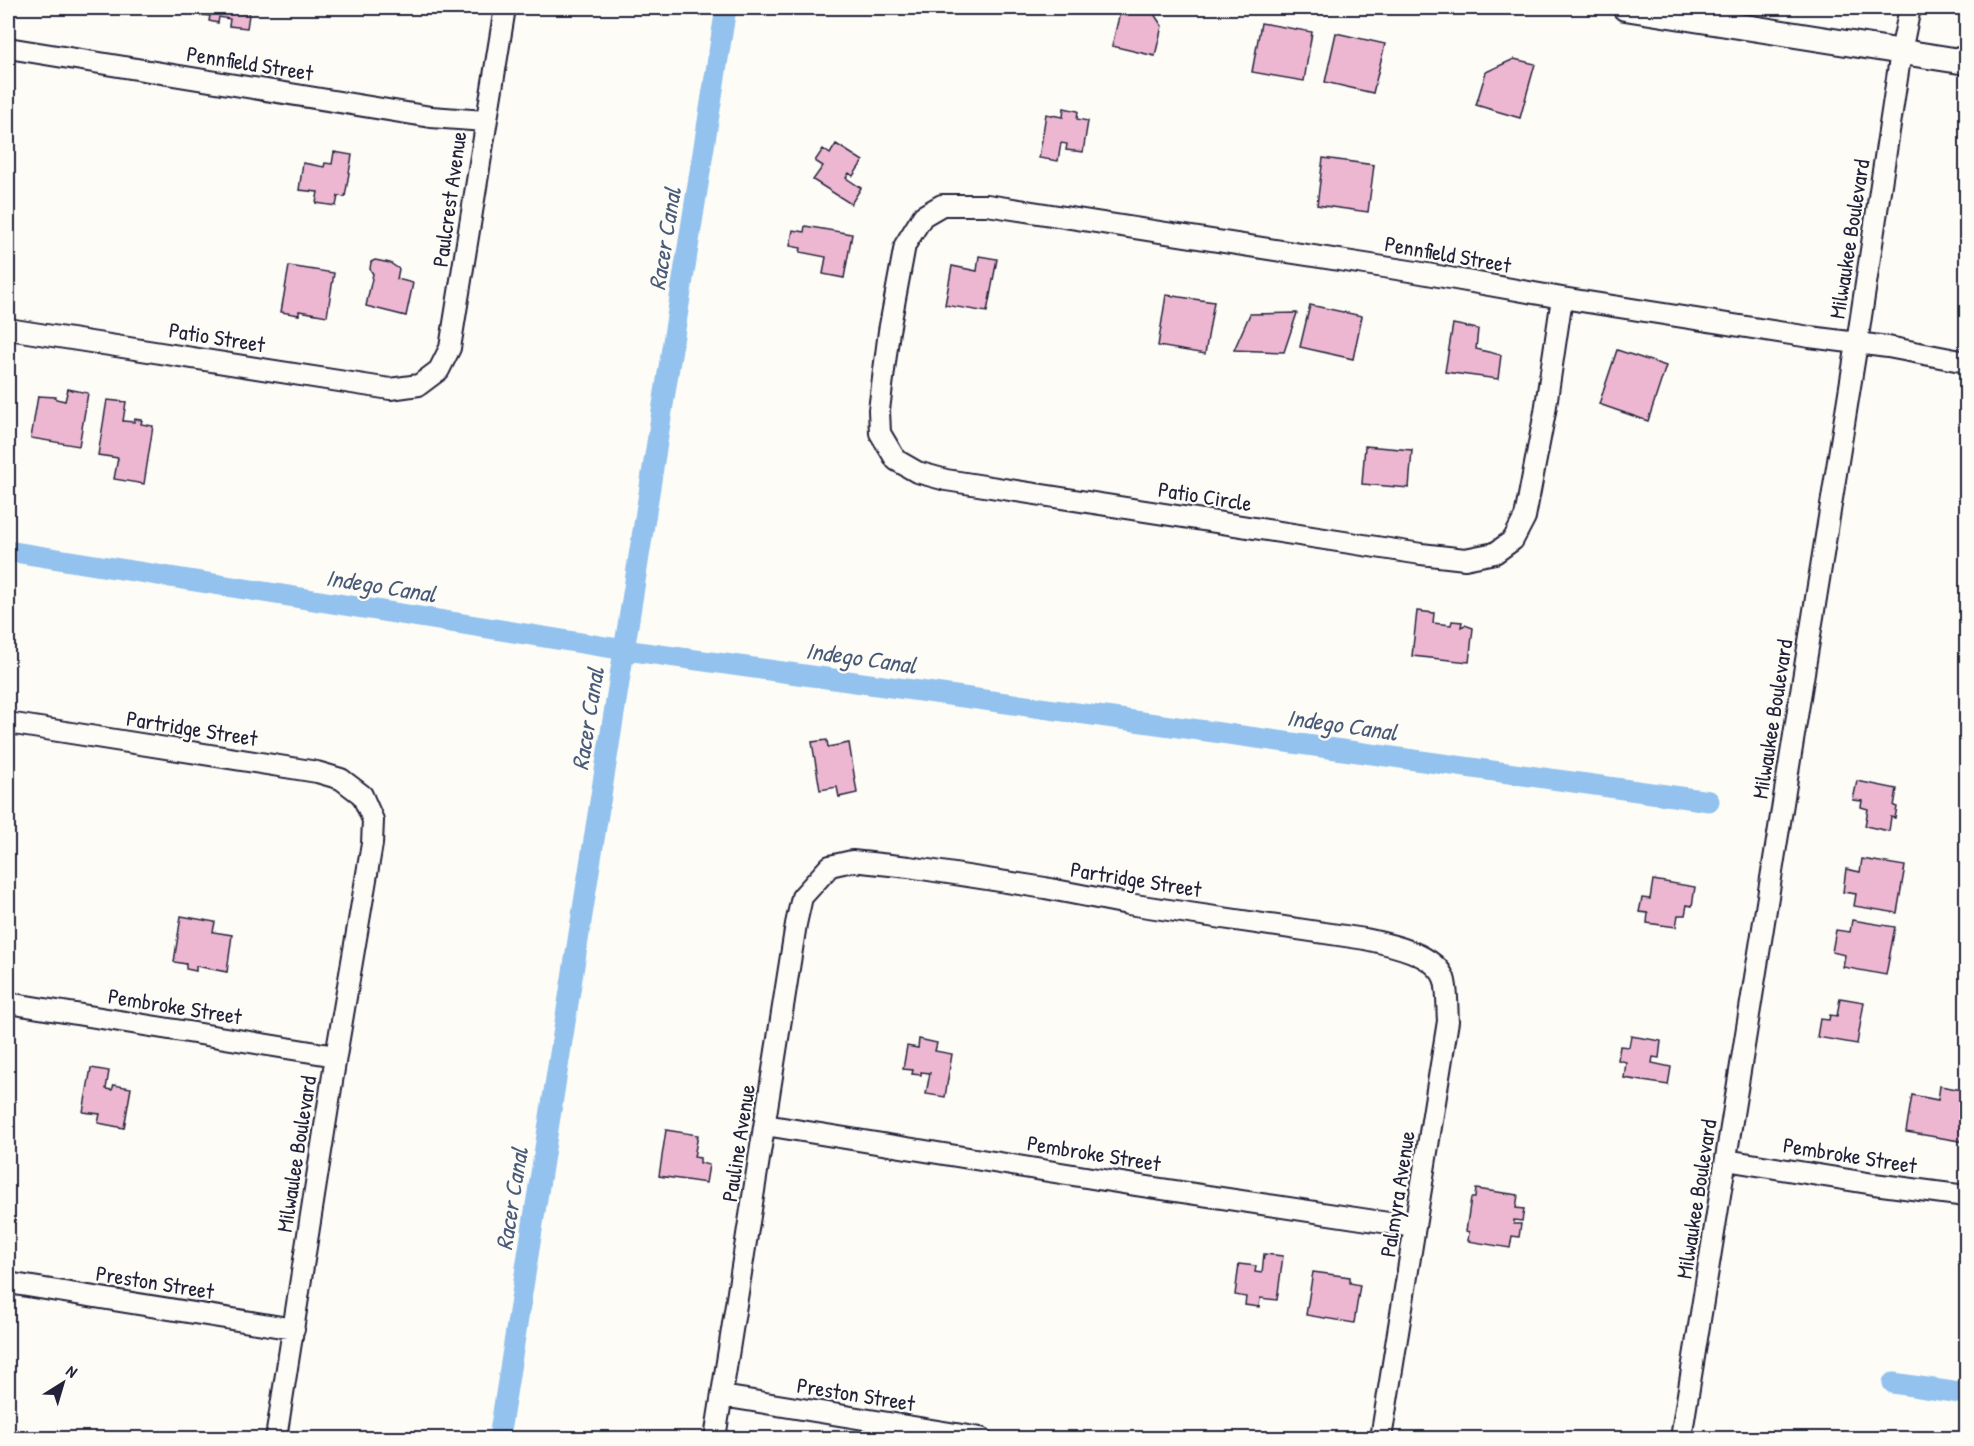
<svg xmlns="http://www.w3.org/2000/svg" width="1974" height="1446" font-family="'Patrick Hand',sans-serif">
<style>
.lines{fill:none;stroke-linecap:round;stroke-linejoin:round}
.canal{stroke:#92c2ed;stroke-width:21}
.building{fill:#edb7d2;stroke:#22223b;stroke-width:1.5}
.minor-casing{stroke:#22223b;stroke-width:24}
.tertiary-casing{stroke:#22223b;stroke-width:28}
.minor{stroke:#fdfcf7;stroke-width:20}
.tertiary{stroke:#fdfcf7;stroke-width:24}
.labels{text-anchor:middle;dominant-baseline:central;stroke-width:4.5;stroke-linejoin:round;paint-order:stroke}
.street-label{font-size:22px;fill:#22223b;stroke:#fdfcf7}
.water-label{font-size:24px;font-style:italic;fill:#495a79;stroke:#fdfcf7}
</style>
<rect width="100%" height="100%" fill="#fdfcf7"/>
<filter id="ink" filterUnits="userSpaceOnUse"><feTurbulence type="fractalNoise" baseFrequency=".0167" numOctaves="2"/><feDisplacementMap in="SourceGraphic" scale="12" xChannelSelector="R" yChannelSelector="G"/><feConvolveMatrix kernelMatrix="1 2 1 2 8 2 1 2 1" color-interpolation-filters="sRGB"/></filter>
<g filter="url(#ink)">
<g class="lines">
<path class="canal" d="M8 551 625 650 1709 801
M1893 1383 1966 1394
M499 1438 726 8"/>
</g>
<path class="building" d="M198 8H250L247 28 229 26 230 19 219 17 218 23 209 21 210 16 197 14Z
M1121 8H1150L1162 26 1155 56 1112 46Z
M1261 23 1312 32 1304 81 1252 72Z
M1336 33 1385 44 1373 93 1325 82Z
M1514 59 1535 64 1520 118 1476 105 1486 72Z
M1064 108 1078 111 1077 119 1088 121 1083 152 1066 150 1067 144 1061 143 1058 161 1039 158 1046 114 1063 117Z
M836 144 863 161 853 176 849 173 846 178 861 188 851 204 813 180 823 166 815 161 823 149 830 154Z
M334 152 352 155 345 197 338 196 336 206 316 203 318 192 299 190 303 163 324 167 325 163 332 164Z
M1323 158 1374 165 1368 212 1317 205Z
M805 226 852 234 844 278 823 274 826 257 800 252 801 248 790 246 793 230 804 232Z
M979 256 997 259 987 312 945 305 952 266 977 271Z
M375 260 390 263 399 269 397 279 413 283 406 316 366 306 373 274 370 269 371 262Z
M289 266 334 273 327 316 299 311V315L281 312Z
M1166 295 1214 302 1205 354 1158 346Z
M1310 305 1362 316 1353 359 1300 347Z
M1297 313 1284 352 1234 350 1250 314Z
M1453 324 1478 329 1476 349 1501 355 1498 379 1445 372Z
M1617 350 1666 366 1648 421 1599 404Z
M68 389 88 393 79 446 31 438 38 396 56 397V399L65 401Z
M107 400 126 402 123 421 134 422 135 419 142 420 141 424 153 426 144 484 114 479 118 458 98 455Z
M1365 446 1412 450 1409 488 1362 484Z
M1417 611 1434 613 1433 623 1451 625 1452 621 1462 622 1461 627 1465 625 1473 628 1469 662 1412 656Z
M827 740 828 747 849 743 857 793 839 797 837 787 820 790 812 742Z
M1857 781 1897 789 1894 806 1897 807 1895 818 1891 817 1889 831 1865 826 1868 809 1861 807 1862 801 1853 800Z
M1862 859 1905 866 1897 913 1854 906 1856 894 1843 892 1846 869 1860 872Z
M1653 880 1695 887 1692 906 1687 905 1685 915H1678L1676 927 1647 923 1648 913 1639 912 1642 898 1650 899Z
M181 916 215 922 213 932 232 935 227 972 196 966V971L186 969V964L174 962Z
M1852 920 1895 927 1886 975 1843 967 1845 955 1832 952 1836 930 1850 932Z
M1840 998 1864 1002 1857 1044 1817 1037 1820 1019 1829 1020 1830 1015 1837 1016Z
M1631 1036 1661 1041 1659 1058 1653 1057 1652 1063 1671 1067 1668 1085 1624 1078 1626 1062 1618 1060 1620 1046 1629 1047Z
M919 1039 937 1043 935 1051 952 1054 945 1097 926 1094 930 1073 921 1072V1075L912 1074 913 1070 903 1069 907 1046 918 1048Z
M91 1068 109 1071 106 1089 112 1090 114 1085 131 1088 124 1128 98 1123 100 1114 83 1112Z
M1940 1086 1962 1090 1964 1093 1959 1106 1965 1107 1963 1123 1966 1124V1142L1906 1132 1912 1095 1938 1100Z
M666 1130 698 1135 694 1157 700 1158V1163L709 1165 706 1183 659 1176Z
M1476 1189 1518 1195 1516 1208 1524 1209 1522 1221 1514 1220V1224H1521L1519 1237 1512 1236 1510 1248 1468 1241 1469 1232 1466 1231 1471 1198H1475Z
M1264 1254 1283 1256 1277 1300 1260 1298 1259 1307 1245 1305 1246 1297 1235 1295 1239 1264 1256 1266 1255 1272 1262 1273Z
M1313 1272 1350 1277V1283L1360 1285 1354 1323 1306 1315Z"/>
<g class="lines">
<defs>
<path id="minor" d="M8 48 431 117 485 121
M1562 298 1545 412 1525 517 1513 540 1495 553 1465 559 1421 554 946 480 917 472 896 460 880 433 879 410 889 331 905 245 923 216 942 205H987L1416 272 1562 298 1810 337 1888 347 1966 362
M8 329 390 389 419 385 439 370 450 348 505 8
M8 723 317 772 341 779 362 795 373 820 372 844 336 1056 276 1438
M8 1003 336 1056
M765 1125 1135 1185 1415 1227
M1726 1160 1874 1184 1966 1196
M8 1283 294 1329
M722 1396 981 1438
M715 1438 796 924 802 897 830 866 852 861 909 867 1045 888 1128 904 1365 939C1388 944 1434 953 1444 978 1448 988 1447 1010 1448 1021L1381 1438
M1681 1438 1857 343 1901 52 1910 8"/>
<path id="tertiary" d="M1625 8 1966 62"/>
</defs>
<use href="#minor" class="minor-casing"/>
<use href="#tertiary" class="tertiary-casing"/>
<use href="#minor" class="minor"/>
<use href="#tertiary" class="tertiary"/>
</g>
</g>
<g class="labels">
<g class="street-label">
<text transform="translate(250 63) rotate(9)">Pennfield Street</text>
<text transform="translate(449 199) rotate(-82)">Paulcrest Avenue</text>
<text transform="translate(1849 239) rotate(-81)">Milwaukee Boulevard</text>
<text transform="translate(1448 254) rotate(10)">Pennfield Street</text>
<text transform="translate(217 337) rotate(9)">Patio Street</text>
<text transform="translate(1205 496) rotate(9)">Patio Circle</text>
<text transform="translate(1772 719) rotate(-81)">Milwaukee Boulevard</text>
<text transform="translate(192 728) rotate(9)">Partridge Street</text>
<text transform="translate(1136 879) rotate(9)">Partridge Street</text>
<text transform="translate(175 1006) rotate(9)">Pembroke Street</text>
<text transform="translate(738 1143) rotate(-81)">Pauline Avenue</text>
<text transform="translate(1094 1153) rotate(9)">Pembroke Street</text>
<text transform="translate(296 1154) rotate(-81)">Milwaulee Boulevard</text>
<text transform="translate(1850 1155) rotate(9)">Pembroke Street</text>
<text transform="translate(1397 1194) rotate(-81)">Palmyra Avenue</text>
<text transform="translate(1696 1199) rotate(-81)">Milwaukee Boulevard</text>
<text transform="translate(155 1282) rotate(9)">Preston Street</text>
<text transform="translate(856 1394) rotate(9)">Preston Street</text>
</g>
<g class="water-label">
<text transform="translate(664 239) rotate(-81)">Racer Canal</text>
<text transform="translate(381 585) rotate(9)">Indego Canal</text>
<text transform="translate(861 657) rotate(8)">Indego Canal</text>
<text transform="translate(587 719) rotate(-81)">Racer Canal</text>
<text transform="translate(1342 724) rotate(8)">Indego Canal</text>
<text transform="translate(511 1199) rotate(-81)">Racer Canal</text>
</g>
</g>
<rect width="1974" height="1446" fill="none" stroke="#fdfcf7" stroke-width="30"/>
<rect x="15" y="15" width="1944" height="1416" fill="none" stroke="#22223b" stroke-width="2" filter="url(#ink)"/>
<g transform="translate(63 1383) rotate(37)" stroke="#fdfcf7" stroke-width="4.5" paint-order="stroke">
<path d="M0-4.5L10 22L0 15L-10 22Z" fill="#22223b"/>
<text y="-9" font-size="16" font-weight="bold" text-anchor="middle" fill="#22223b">N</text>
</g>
</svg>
